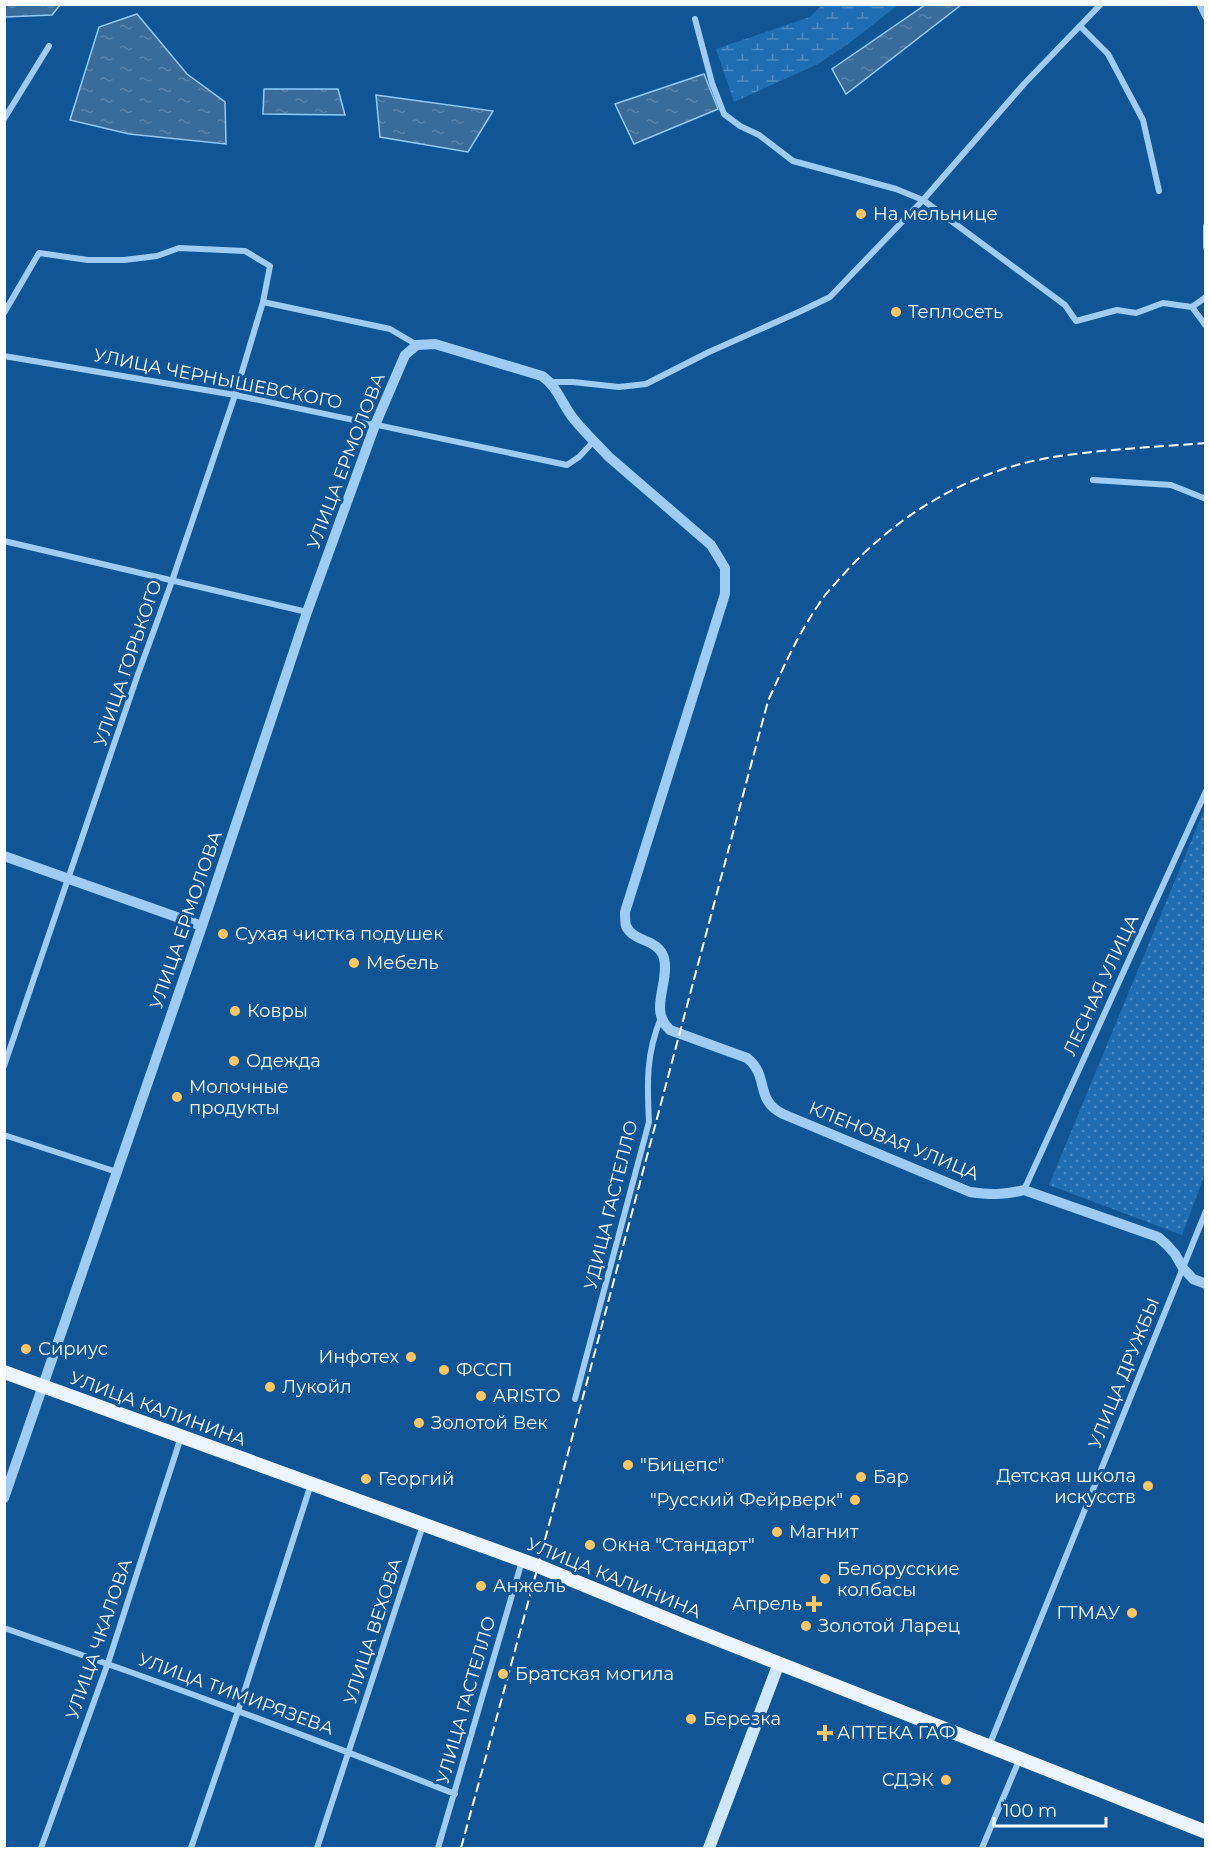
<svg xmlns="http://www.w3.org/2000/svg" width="1210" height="1853" font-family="Montserrat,sans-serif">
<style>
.grass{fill:url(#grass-dots)}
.wetland{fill:url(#wetland-marsh)}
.water{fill:url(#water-ripples);stroke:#91c9f7;stroke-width:1.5}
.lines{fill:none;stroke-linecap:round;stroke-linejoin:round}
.minor{stroke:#9fccf4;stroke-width:6}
.tertiary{stroke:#9fccf4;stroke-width:10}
.secondary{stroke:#cfe7fd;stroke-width:12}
.primary{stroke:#ecf5ff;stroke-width:14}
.rail{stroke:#fff;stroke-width:2;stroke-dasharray:10 4.5;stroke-linecap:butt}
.poi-dot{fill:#ffc562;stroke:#105696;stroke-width:2}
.labels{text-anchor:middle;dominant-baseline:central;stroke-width:6;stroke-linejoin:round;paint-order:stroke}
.poi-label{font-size:18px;fill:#fff;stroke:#105696;text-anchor:start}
.street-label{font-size:18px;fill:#fff;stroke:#105696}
</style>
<defs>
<pattern id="grass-dots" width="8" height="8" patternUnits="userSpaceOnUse" patternTransform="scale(1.5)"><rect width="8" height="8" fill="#1f6eb4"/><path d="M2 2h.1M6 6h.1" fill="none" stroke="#4c8bc3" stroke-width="1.8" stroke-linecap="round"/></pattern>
<pattern id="wetland-marsh" width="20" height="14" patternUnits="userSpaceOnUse" patternTransform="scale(1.5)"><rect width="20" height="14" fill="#1f6eb4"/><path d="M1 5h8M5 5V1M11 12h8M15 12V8" fill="none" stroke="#4c8bc3"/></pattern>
<pattern id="water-ripples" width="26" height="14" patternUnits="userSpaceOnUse" patternTransform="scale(1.5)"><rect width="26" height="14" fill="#3a6c9b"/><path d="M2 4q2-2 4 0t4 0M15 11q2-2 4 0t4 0" fill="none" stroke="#5882aa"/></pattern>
</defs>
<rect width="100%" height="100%" fill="#105696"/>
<path class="grass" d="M1205 808V1174L1182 1235 1049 1185Z"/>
<path class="wetland" d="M822 5H898L848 44 818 64 734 102 716 49 810 17Z"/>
<path class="water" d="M5 4H60V5L52 15 5 17Z
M925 5H961L846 94 832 69Z
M137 14 187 74 225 102 226 144 129 134 70 120 99 27Z
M704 74 718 109 634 144 615 104Z
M264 89H338L345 115 263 114Z
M376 95 493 111 468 152 380 137Z"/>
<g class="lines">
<path class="minor" d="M1199 4 1206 18
M695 19 712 83 724 114 740 126 759 135 793 161 896 189 923 200 1065 305 1076 321 1117 310 1136 313 1163 303 1192 307
M1080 26 1108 54 1143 120 1159 191
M4 119 49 46
M1206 226V247
M263 302 390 329 417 345
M1192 307 1206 326
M1192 307 1206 297
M4 313 39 253 88 260H124L157 256 179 248 245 251 270 266 263 302 235 395 172 581 138 674 4 1066
M4 356 235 395 567 465 579 457 594 441
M551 382H573L619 387 646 384 709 352 801 311 830 297 923 200 1024 84 1101 4
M1093 480 1171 485 1206 499
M4 541 307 612
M4 1135 117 1172
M1024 1190 1206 791
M575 1399 649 1122C647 1084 646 1053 661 1018
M4 1628C156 1680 306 1735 455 1794
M989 1746 1206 1211
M41 1848 108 1663 181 1437
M191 1848 238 1711 311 1484
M317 1848 423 1525
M438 1848 522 1561
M982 1848 1020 1758"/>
<path class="tertiary" d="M4 856 202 926
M4 1498 202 926 307 612 375 425 405 355 417 345 435 344 542 376C557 386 562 404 573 418 584 432 597 444 609 457L711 545 725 568V594L625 912C625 916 625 922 626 926 634 943 658 938 664 958 670 983 648 1010 670 1030L747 1058C770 1076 754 1100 783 1114L970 1192C990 1195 1005 1195 1024 1190L1158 1237 1167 1245 1175 1254 1183 1268 1193 1279 1206 1284"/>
<path class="secondary" d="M709 1848 779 1663"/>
<path class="primary" d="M4 1372 538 1566 689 1628 1206 1832"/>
<path class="rail" d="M461 1848 538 1566 768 701C784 666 797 636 819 604 825 594 834 585 842 576 899 512 975 468 1060 456 1108 449 1157 447 1206 443"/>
</g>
<g class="poi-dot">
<circle cx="861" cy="214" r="6"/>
<circle cx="896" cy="312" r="6"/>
<circle cx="223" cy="934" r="6"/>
<circle cx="354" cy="963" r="6"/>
<circle cx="235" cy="1011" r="6"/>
<circle cx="234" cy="1061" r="6"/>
<circle cx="177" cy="1097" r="6"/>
<circle cx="26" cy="1349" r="6"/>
<circle cx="411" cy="1357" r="6"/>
<circle cx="444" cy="1370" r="6"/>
<circle cx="270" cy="1387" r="6"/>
<circle cx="481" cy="1396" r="6"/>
<circle cx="419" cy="1423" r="6"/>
<circle cx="628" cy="1465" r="6"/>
<circle cx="861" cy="1477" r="6"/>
<circle cx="366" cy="1479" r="6"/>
<circle cx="1148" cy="1486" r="6"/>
<circle cx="855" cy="1500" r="6"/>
<circle cx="777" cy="1532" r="6"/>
<circle cx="590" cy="1545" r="6"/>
<circle cx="825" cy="1579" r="6"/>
<circle cx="481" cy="1586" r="6"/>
<path d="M811 1595h6v6h6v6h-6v6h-6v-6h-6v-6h6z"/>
<circle cx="1132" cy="1613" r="6"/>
<circle cx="806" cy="1626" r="6"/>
<circle cx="503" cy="1674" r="6"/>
<circle cx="691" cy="1719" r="6"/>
<path d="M822 1724h6v6h6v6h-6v6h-6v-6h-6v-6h6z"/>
<circle cx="946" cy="1780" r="6"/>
</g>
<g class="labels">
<g class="poi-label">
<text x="873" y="214">На мельнице</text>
<text x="908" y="312">Теплосеть</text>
<text x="235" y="934">Сухая чистка подушек</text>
<text x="366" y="963">Мебель</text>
<text x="247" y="1011">Ковры</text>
<text x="246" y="1061">Одежда</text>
<text x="189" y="1087">Молочные<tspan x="189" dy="21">продукты</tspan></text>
<text x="38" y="1349">Сириус</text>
<text x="399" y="1357" text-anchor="end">Инфотех</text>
<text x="456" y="1370">ФССП</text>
<text x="282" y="1387">Лукойл</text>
<text x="493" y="1396">ARISTO</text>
<text x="431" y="1423">Золотой Век</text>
<text x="640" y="1465">"Бицепс"</text>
<text x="1136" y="1476" text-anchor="end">Детская школа<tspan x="1136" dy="21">искусств</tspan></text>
<text x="873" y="1477">Бар</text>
<text x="378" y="1479">Георгий</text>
<text x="843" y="1500" text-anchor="end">"Русский Фейрверк"</text>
<text x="789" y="1532">Магнит</text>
<text x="602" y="1545">Окна "Стандарт"</text>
<text x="837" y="1569">Белорусские<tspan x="837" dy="21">колбасы</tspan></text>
<text x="493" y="1586">Анжель</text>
<text x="802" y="1604" text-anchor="end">Апрель</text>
<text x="1120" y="1613" text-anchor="end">ГТМАУ</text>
<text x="818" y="1626">Золотой Ларец</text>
<text x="515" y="1674">Братская могила</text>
<text x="703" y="1719">Березка</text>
<text x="837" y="1733">АПТЕКА ГАФ</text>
<text x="934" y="1780" text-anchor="end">СДЭК</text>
</g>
<g class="street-label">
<text transform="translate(218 379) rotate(11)">УЛИЦА ЧЕРНЫШЕВСКОГО</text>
<text transform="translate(346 461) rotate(-69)">УЛИЦА ЕРМОЛОВА</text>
<text transform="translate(128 663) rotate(-71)">УЛИЦА ГОРЬКОГО</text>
<text transform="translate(186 920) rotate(-71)">УЛИЦА ЕРМОЛОВА</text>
<text transform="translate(1101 985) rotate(-65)">ЛЕСНАЯ УЛИЦА</text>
<text transform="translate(894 1141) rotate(22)">КЛЕНОВАЯ УЛИЦА</text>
<text transform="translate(611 1205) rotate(-76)">УДИЦА ГАСТЕЛЛО</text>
<text transform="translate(1124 1373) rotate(-68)">УЛИЦА ДРУЖБЫ</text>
<text transform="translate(158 1409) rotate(20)">УЛИЦА КАЛИНИНА</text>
<text transform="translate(614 1578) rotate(22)">УЛИЦА КАЛИНИНА</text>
<text transform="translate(373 1631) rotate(-72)">УЛИЦА ВЕХОВА</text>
<text transform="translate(99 1639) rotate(-71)">УЛИЦА ЧКАЛОВА</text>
<text transform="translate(236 1694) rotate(20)">УЛИЦА ТИМИРЯЗЕВА</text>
<text transform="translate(466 1700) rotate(-74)">УЛИЦА ГАСТЕЛЛО</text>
</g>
</g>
<rect width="1210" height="1853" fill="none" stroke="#ffffff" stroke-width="12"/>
<path d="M994 1817v9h112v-9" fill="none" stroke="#ffffff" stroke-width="3"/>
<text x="1003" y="1817" font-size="18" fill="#ffffff" stroke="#105696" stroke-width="4.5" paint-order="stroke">100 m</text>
</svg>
